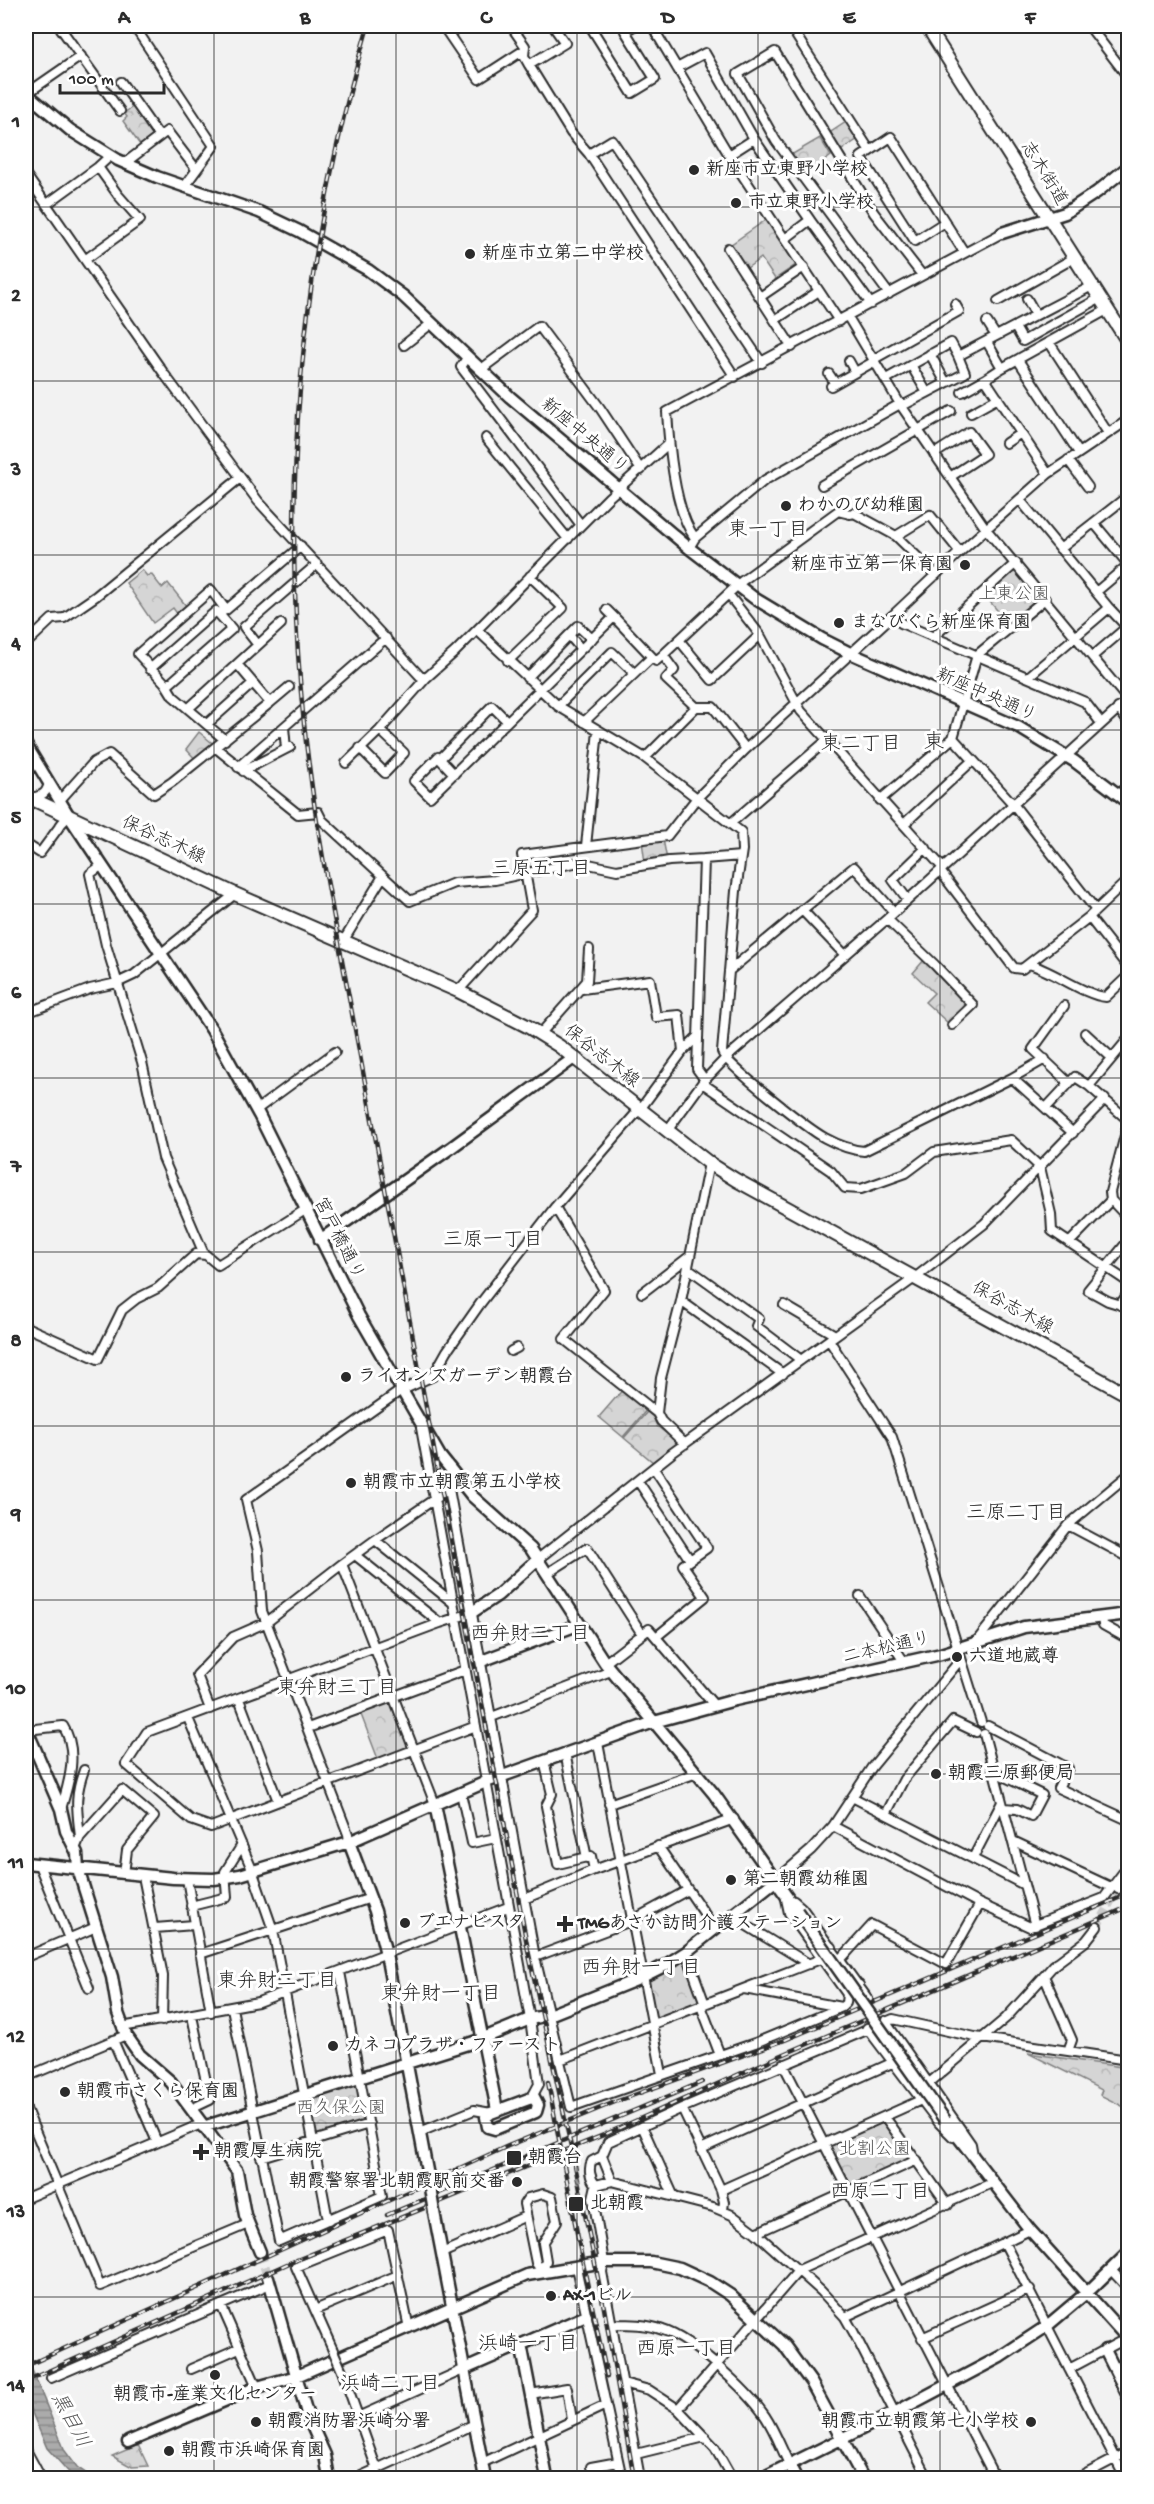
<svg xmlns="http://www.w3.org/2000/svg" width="1154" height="2504" font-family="'Gochi Hand','Klee One',sans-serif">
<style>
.park{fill:url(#park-crowns);stroke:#808080;stroke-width:1.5}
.water{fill:url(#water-rules);stroke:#787878;stroke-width:1.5}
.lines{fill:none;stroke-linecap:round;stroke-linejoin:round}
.street-tunnel{stroke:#cacaca;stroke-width:8;stroke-dasharray:8 4;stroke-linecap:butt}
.secondary-tunnel{stroke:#cacaca;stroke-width:10;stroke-dasharray:10 5;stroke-linecap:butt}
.street-casing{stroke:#2b2b2b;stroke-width:12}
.secondary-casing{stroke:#2b2b2b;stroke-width:15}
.primary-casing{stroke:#2b2b2b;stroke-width:16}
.street{stroke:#fff;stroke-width:8}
.secondary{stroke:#fff;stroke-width:10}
.primary{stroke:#fff;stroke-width:12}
.rail-casing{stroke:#2b2b2b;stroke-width:4.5}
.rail{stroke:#fff;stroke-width:2;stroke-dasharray:7;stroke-linecap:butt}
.street-bridge-casing{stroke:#2b2b2b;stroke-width:12;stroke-linecap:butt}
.secondary-bridge-casing{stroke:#2b2b2b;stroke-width:15;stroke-linecap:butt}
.street-bridge{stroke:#fff;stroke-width:8}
.secondary-bridge{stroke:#fff;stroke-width:10}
.grid{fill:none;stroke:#2b2b2b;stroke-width:1.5;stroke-opacity:0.55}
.poi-dot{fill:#2b2b2b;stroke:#fff;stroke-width:2}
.labels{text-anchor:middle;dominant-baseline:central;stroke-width:6;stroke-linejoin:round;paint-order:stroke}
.poi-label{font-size:18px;font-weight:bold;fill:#2b2b2b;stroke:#fff;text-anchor:start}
.street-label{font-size:18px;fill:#2b2b2b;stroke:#fff}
.park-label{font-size:18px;fill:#565656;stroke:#fff}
.neighbourhood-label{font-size:20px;fill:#2b2b2b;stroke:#fff}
.water-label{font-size:20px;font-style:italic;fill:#585858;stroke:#fff}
.quarter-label{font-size:21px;fill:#2b2b2b;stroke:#fff}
.neatline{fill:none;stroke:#2b2b2b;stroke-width:2}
.grid-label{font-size:20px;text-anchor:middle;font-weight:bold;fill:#2b2b2b}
</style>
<defs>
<pattern id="park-crowns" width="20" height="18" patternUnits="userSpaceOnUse" patternTransform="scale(1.5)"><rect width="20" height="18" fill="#d5d5d5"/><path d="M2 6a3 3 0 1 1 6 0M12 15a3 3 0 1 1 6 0" fill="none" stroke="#b7b7b7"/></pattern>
<pattern id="water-rules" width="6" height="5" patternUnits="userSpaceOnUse" patternTransform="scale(1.5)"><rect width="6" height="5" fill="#ababab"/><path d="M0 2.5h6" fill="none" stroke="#8b8b8b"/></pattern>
</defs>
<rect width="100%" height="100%" fill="#f2f2f2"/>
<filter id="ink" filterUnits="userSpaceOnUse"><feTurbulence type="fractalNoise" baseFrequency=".0167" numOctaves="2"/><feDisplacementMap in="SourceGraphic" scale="12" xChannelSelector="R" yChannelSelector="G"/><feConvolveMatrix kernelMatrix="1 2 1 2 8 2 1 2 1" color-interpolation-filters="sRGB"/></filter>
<g filter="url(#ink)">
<path class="park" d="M134 106 155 134 140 145 123 121 127 117 124 113Z
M846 122 858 139 839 152 828 134Z
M820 138 831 156 805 175 791 155Z
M770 217 797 264 775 279 761 258 747 268 730 245Z
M1016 563 1045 599 1011 627 982 592Z
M142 570 147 576 151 574 162 588 168 583 187 607 178 615 173 608 153 623 126 583Z
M199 732 217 747 198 762 186 749Z
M663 839 667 860 645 863 642 841Z
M924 960 968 1005 948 1023 925 1002 934 993 913 973Z
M625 1387 649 1407 623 1437 599 1417Z
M647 1412 653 1417 657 1426 678 1443 653 1462 624 1438Z
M393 1699 412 1746 378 1759 360 1712Z
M684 1959 686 1960 700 1999 698 2002 658 2018 654 2017 647 1982Z
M1028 2053 1128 2068V2109L1100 2095 1102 2090Z
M357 2083 359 2085 365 2122 318 2136 314 2134 308 2100 311 2097Z
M882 2121 886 2123 909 2157 908 2161 852 2185 847 2184 829 2149 831 2144Z
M138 2445 148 2466 132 2467 112 2456Z"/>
<path class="water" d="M26 2355 65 2451 77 2467 93 2478H74L47 2448 26 2399Z"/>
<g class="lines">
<path class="street-tunnel" d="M1097 1927 1118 1889"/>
<path class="secondary-tunnel" d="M260 2252 268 2277"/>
<defs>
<path id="street" d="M59 26 120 111
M134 26 214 146 184 187
M443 26 479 79 524 50
M511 26 525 46 524 56 529 65 571 133 589 154 735 377
M590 26 632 93 655 79 625 31 634 26
M652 26 729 155 839 321
M790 26 870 151 891 137 964 252
M1089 26 1128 77
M529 65 565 43 553 26
M677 68 705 53 754 139 810 220
M121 82 159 136
M26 94 81 56
M870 151 861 157 915 241 945 222
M589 154 612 140 762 363
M729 155 754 139
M125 163 167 131 196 169
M26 175 165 375 258 501 420 676 426 678 455 652 608 498 668 444
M47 204 98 167 110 156
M785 239 810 220 871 304
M728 248 792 347
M86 259 140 220 118 195 98 167
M889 294 776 141 738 74 775 52 874 213 922 275
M760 297 804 267
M1027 299 1036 315
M998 301 1074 258
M775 320 819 291
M987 322 996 336
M1015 327 1023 341 1100 298
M987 342 1002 368 985 379 1048 474
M1049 342 1107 310
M404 345 432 323
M930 354 946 383
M467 358 461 367 581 525
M874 359 959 311 955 304
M1018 360 1079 453
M849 361 855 372
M911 365 927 393
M1002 368 1049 342 1108 433
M480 370 539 326 600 408 641 470
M829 374 835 383
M886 379 951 343 958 356 1092 286
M831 386 875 361
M962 392 985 379
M971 413 998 398
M486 438 568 539
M1006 443 1021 433
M934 454 969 432 985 454 950 477
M1068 460 1088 487
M822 485 951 411
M1020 500 1109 608 1028 677
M1094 523 1128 564
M896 536 936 575
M695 538 765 480 900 404H906L965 373 958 356
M689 548 695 538C675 512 669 445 667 412L1002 233
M1060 549 1128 496
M1096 592 1128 565
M1045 599 977 655 953 738 1013 804 1095 909
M1109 608 1127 627
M607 610 614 617
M893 615 960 552 1048 474 1128 420
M477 630 558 706 645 758 741 832 742 850 736 891 722 1052C725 1064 810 1130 825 1138 838 1145 850 1150 864 1151L1012 1078 1073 1133
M26 634 30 640 52 619 64 618 96 596 240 478
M569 635 578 626 592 639
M933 637 1016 563
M679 640 712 680 760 635
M258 645 244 627 317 564
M1093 656 1128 626
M508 661 563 608 530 576
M150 669 216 611 218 613 226 610 301 546
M527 678 569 635 581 649
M167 686 232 629 218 613
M270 703 289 687
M558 706 612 652 634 673
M696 707H713L746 749
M189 708 281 624
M1118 708 1128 722
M584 722 652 657 656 661 663 655 728 594
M207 724 253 683
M284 727 286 749
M225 740 173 696 165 683 138 654 211 590 226 610
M216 748 298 814 318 812 322 820 410 901 454 883 495 880 579 862 617 870 669 861 704 859 697 1069 705 1080
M360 748 385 773 404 753 380 730
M645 758 696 707 666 679 674 670 663 655
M440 759 492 706 507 721
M346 763 380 730 426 678
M238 767 386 638
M243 771 290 747
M454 774 438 757 414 781 430 797 614 617 652 657
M32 798C42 795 46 795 49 783
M60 800 94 762 109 754 154 794 172 782 270 703 237 664
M880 800 953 738
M731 823 826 741
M904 824 972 761
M26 844 40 853 62 823 69 816
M586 846 598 731
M704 859 741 856
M102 865 90 874 106 945 142 1062 163 1158 204 1254
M943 868 801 711 760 635 728 594 742 581 838 511 850 514 854 513 896 536 930 515 960 552
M940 871 1014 968 1022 969 1089 917
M1128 880 1089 917 1128 967
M908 900 893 880 926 848
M802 910 845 955
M887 919 935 965 973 1005 952 1025
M344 940 383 876
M1029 964C1053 971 1086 996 1106 997L1128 976
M729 971 854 867 894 912
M582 989 650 980 656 1017 679 1015 683 1051
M458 991 532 910 522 855 667 836 696 799 746 749 893 615 901 623 1085 702 1101 723
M1064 1006 1033 1049 1069 1083
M26 1013 90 989 117 983 134 975 235 894
M541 1033 587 981 589 949
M1085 1033 1112 1058
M1012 1078 1045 1059
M702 1083 831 1171 845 1188 861 1189 906 1173 934 1152 1011 1140 1040 1167 1051 1214 1052 1231 1128 1282
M1089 1086 1128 1039
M1046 1108 1075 1077 1089 1086 1128 1120
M256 1110 335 1052
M26 1118V1119
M1128 1124 1110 1192 1111 1200 1128 1218
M667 1131 702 1083 725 1059 887 919 1128 700 986 529 900 404 848 317
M555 1207 604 1290 564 1339 657 1413 661 1421 685 1444
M1128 1241 1088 1290 1108 1301 1128 1307
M1069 1243 1111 1200
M688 1268 759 1319 756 1326 801 1360
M642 1293 690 1256
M681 1301 783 1374
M784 1305 835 1335
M1120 1305 1128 1293
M26 1327 98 1359 122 1310 136 1299 158 1288 196 1254 206 1255 218 1265 305 1210
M829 1340 892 1437 981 1722
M511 1351 517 1348
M657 1413 661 1378 681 1301 709 1163
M421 1428 530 2019 539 2084 532 2097
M654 1468 707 1548 683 1565 705 1597 656 1637
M454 1475 449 1489 535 1957 571 2107 755 2043 842 2007 846 2003 847 1994 859 1985
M638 1481 690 1560
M1068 1525 1128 1557
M375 1540 449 1489
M355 1555 440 1623
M538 1559 672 1453 916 1277 984 1224 1105 1099
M342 1564 375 1540 452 1602
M548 1573 587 1548 642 1634
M860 1596 905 1663
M471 1613 440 1623 147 1732 126 1764 191 1820 211 1827 476 1726
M1102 1617 1103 1625 1128 1639
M976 1642 1068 1525 1128 1475
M605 1663 649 1629 714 1705
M239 1699 278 1801
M210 1709 197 1675 233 1637 267 1622 342 1564 435 1804
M188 1718 251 1867 273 1930 328 2220
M489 1718 611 1671
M988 1726 1068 1768 1058 1788 1128 1820
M308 1728 465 1670
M26 1730 63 1726C79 1751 69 1783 61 1809
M984 1734 1035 1926
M598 1743 662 2074
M565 1753 587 1858
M544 1761 552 1794 546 1806 558 1864 591 1856 594 1870
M993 1771 1042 1795 1031 1816 1017 1809 1004 1808
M461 1793 472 1843 496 1838
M852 1797 1024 1885
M609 1804 697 1773
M886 1814 904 1779 953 1721 976 1732
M833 1826 980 1904 1030 1927 1104 1898 1128 1866
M80 1837C77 1809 74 1798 84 1770
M1013 1841 1111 1887
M349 1842 348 1834 262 1611 258 1551 246 1500 400 1391 433 1376 447 1351 480 1304 555 1207 644 1104 683 1051 698 1036
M658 1846 715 1929
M75 1849 80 1837 122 1790 154 1817 127 1850 124 1874
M973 1858 1002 1802
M39 1865 89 1988
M143 1876 163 1976 162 2021
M187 1879 211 2012
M775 1881 811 1850 833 1826 872 1767 961 1659
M1118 1889 1128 1876
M524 1899 594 1870 734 1819
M786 1899 789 1913 847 1994
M794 1901 802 1908 868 1999
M191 1906 227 1897 225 1872 242 1845
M731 1916 809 1964
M155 1928 194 1925
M686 1952 705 2004
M200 1954 371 1898
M26 1957 96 1927
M535 1957 631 1921 688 1890
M841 1959 872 1925 946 1964 980 1904
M1044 1976 1072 2040 1068 2051
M744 1989 841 2007
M701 2006 720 2055
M232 2008 279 2241 382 2196 340 1972
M885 2021 971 2144 973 2155
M122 2027 258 2002 508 1907
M867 2028 939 2123 953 2137
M113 2040 157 2142
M560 2060 818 1960 832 1947
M783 2064 995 2478
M26 2077 126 2035
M928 2084 1006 2018 1054 1965 1086 1941 1097 1927
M682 2108 721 2190 724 2202 723 2210
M26 2109 100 2286 248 2224
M191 2109 210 2100 192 2016
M885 2117 948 2205
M642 2126 674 2197
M420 2132 474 2110 491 2113
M701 2149 894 2062
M602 2156 612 2181
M261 2157 369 2124
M596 2185 593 2198 604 2262 602 2272 640 2478
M721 2190 921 2100
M543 2194 552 2197 557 2221 543 2243 546 2261 542 2271 536 2263 524 2204 528 2198Z
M26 2198 201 2124
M756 2233 917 2160
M1004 2242 1125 2478
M442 2253 526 2216
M576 2267 622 2478
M1111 2270 1128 2288
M221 2305 257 2387
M315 2310 398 2275
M845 2317 1030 2230
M612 2324C630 2324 646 2324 663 2330 692 2339 747 2390 765 2416 775 2431 782 2450 790 2466
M922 2338 1030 2289
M332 2348 296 2267 388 2230 409 2328
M191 2369 239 2348
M1069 2369 1127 2338
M342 2371 380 2478
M51 2378 270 2284
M623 2383 649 2390 678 2409 715 2448 732 2478
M530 2394 567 2388 572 2420
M678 2409 799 2270 994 2182
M358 2417 465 2369
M26 2450 41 2478
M636 2454 705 2437
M482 2463 606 2405
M591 2467 618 2462
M357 2478 475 2424
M928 2478 854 2333 845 2317 821 2291 756 2233 732 2215 713 2207 612 2181 596 2185C590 2179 588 2168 592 2161L602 2156 608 2142 682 2108 893 2019 975 2037 1128 2060
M1078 2478 1128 2452"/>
<path id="secondary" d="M26 93 70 130 118 160 157 177 259 212 299 231 368 270 403 296 510 397 689 548 754 598 822 639 850 653 1018 727 1074 761 1128 802
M1002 233 1065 213 1097 192 1128 167
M26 745 69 816 212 1030 259 1115 359 1316 440 1456 472 1496 531 1549 605 1663 714 1794 797 1911
M26 807 31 799
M320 1240 452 1147 574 1058
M471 1613 498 1595 538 1559
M479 1662 580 1624
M26 1728 61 1809 66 1831 77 1853 78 1869 112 1977 118 2013 126 2035 140 2055 171 2082 237 2171 245 2215 260 2252
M435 1804 497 2110
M349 1842 375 1911 386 1954 428 2176
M26 1863 173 1878 214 1879 240 1875 349 1842 486 1782 654 1722 735 1700 941 1654 1024 1627 1128 1614
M534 2097 538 2105 536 2112 495 2129 488 2127 486 2117 491 2113Z
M945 2120 1030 2230 1128 2339
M203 2127 474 2042 530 2019 549 2015 636 1980 664 1966 686 1952 775 1881
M434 2212 485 2478
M268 2277 308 2417 325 2455 329 2478
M521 2344 547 2478
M1105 2350 1128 2396
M465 2369 586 2316
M128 2442 257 2387 297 2376 527 2275 604 2262H651L680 2268 710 2282 730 2295 784 2345 811 2382 863 2478
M790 2466 796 2478
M762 2478 896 2412 1000 2357 1047 2326 1092 2288 1128 2253"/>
<path id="primary" d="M927 26 1128 342
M26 796 235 894 458 991 527 1026 559 1046 709 1163 736 1180 1128 1395"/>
</defs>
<use href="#street" class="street-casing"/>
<use href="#secondary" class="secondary-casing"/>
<use href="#primary" class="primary-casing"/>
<use href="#street" class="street"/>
<use href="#secondary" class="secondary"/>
<use href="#primary" class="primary"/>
<defs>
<path id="rail" d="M368 26C287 301 273 581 324 864L528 1950 575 2165 604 2308 634 2478
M548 2082 582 2259 607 2376
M387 2215 702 2082
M26 2366 508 2146 615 2102 785 2040 1128 1894
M26 2381 287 2264 606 2134 782 2055 1128 1907"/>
</defs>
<use href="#rail" class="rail-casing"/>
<use href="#rail" class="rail"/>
<defs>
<path id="street-bridge" d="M332 2348 342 2371"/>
<path id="secondary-bridge" d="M797 1911 945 2120
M428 2176 434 2212"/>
</defs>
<use href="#street-bridge" class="street-bridge-casing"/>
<use href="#secondary-bridge" class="secondary-bridge-casing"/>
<use href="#street-bridge" class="street-bridge"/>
<use href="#secondary-bridge" class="secondary-bridge"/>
</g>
</g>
<path class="grid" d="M214 26V2478M396 26V2478M577 26V2478M758 26V2478M940 26V2478M26 207H1128M26 381H1128M26 555H1128M26 730H1128M26 904H1128M26 1078H1128M26 1252H1128M26 1426H1128M26 1600H1128M26 1774H1128M26 1949H1128M26 2123H1128M26 2297H1128"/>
<g class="poi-dot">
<circle cx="694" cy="170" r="6"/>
<circle cx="736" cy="203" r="6"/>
<circle cx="470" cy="254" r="6"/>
<circle cx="786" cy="506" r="6"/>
<circle cx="965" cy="565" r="6"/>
<circle cx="839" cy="623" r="6"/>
<circle cx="346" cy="1377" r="6"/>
<circle cx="351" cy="1483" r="6"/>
<circle cx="957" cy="1657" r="6"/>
<circle cx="936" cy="1774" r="6"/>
<circle cx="731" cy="1880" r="6"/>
<circle cx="405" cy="1923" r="6"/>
<path d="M562 1915h6v6h6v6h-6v6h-6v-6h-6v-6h6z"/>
<circle cx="333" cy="2046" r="6"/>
<circle cx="65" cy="2092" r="6"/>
<path d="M198 2143h6v6h6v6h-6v6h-6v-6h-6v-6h6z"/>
<rect x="506" y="2150" width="16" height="16" rx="3"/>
<circle cx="517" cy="2182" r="6"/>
<rect x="568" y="2196" width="16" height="16" rx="3"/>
<circle cx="551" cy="2296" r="6"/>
<circle cx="215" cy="2375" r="6"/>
<circle cx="256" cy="2422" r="6"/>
<circle cx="1031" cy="2422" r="6"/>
<circle cx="169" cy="2451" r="6"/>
</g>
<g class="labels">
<g class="poi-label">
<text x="706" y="170">新座市立東野小学校</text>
<text x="748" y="203">市立東野小学校</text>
<text x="482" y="254">新座市立第二中学校</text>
<text x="798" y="506">わかのび幼稚園</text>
<text x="953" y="565" text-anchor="end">新座市立第一保育園</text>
<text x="851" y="623">まなびぐら新座保育園</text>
<text x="358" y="1377">ライオンズガーデン朝霞台</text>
<text x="363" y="1483">朝霞市立朝霞第五小学校</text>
<text x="969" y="1657">六道地蔵尊</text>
<text x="948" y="1774">朝霞三原郵便局</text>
<text x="743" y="1880">第二朝霞幼稚園</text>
<text x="417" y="1923">ブエナビスタ</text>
<text x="578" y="1924">TMGあさか訪問介護ステーション</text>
<text x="345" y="2046">カネコプラザ・ファースト</text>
<text x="77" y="2092">朝霞市さくら保育園</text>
<text x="214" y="2152">朝霞厚生病院</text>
<text x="528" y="2158">朝霞台</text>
<text x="505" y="2182" text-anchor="end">朝霞警察署北朝霞駅前交番</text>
<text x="590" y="2204">北朝霞</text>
<text x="563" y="2296">AX-1ビル</text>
<text x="215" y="2395" text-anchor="middle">朝霞市-産業文化センター</text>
<text x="268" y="2422">朝霞消防署浜崎分署</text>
<text x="1019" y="2422" text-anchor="end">朝霞市立朝霞第七小学校</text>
<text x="181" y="2451">朝霞市浜崎保育園</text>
</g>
<g class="street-label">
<text transform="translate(1043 174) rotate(58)">志木街道</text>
<text transform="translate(584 437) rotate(40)">新座中央通り</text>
<text transform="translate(986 696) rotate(24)">新座中央通り</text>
<text transform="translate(163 841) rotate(25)">保谷志木線</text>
<text transform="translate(601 1057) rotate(38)">保谷志木線</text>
<text transform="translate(338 1239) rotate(63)">宮戸橋通り</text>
<text transform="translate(1012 1309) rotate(29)">保谷志木線</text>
<text transform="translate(887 1649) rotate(-13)">二本松通り</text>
</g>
<g class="park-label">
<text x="1014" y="595">上東公園</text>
<text x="341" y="2109">西久保公園</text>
<text x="875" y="2150">北割公園</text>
</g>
<g class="neighbourhood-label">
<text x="768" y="531">東一丁目</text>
<text x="861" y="745">東二丁目</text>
<text x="541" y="870">三原五丁目</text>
<text x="493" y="1241">三原一丁目</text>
<text x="1016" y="1514">三原二丁目</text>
<text x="530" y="1635">西弁財二丁目</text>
<text x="337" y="1689">東弁財三丁目</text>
<text x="641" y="1969">西弁財一丁目</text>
<text x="277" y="1982">東弁財二丁目</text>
<text x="441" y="1995">東弁財一丁目</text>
<text x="880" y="2193">西原二丁目</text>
<text x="528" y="2345">浜崎一丁目</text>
<text x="686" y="2350">西原一丁目</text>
<text x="390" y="2385">浜崎二丁目</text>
</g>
<g class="water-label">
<text transform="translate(69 2421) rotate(62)">黒目川</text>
</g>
<g class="quarter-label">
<text x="934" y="744">東</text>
</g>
</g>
<rect width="1154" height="2504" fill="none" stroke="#fff" stroke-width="66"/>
<path d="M60 84v9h104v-9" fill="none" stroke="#2b2b2b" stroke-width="3"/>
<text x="69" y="84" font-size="18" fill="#2b2b2b" stroke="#ffffff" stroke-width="4.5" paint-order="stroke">100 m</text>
<rect x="33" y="33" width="1088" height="2438" class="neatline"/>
<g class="grid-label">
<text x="124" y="23">A</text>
<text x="305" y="23">B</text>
<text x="486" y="23">C</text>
<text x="668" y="23">D</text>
<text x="849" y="23">E</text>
<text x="1030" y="23">F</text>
<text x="16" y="127">1</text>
<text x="16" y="301">2</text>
<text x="16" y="475">3</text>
<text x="16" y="649">4</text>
<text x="16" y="823">5</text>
<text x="16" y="998">6</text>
<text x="16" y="1172">7</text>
<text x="16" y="1346">8</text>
<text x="16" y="1520">9</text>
<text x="16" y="1694">10</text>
<text x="16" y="1868">11</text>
<text x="16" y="2042">12</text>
<text x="16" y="2217">13</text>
<text x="16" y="2391">14</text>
</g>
</svg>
